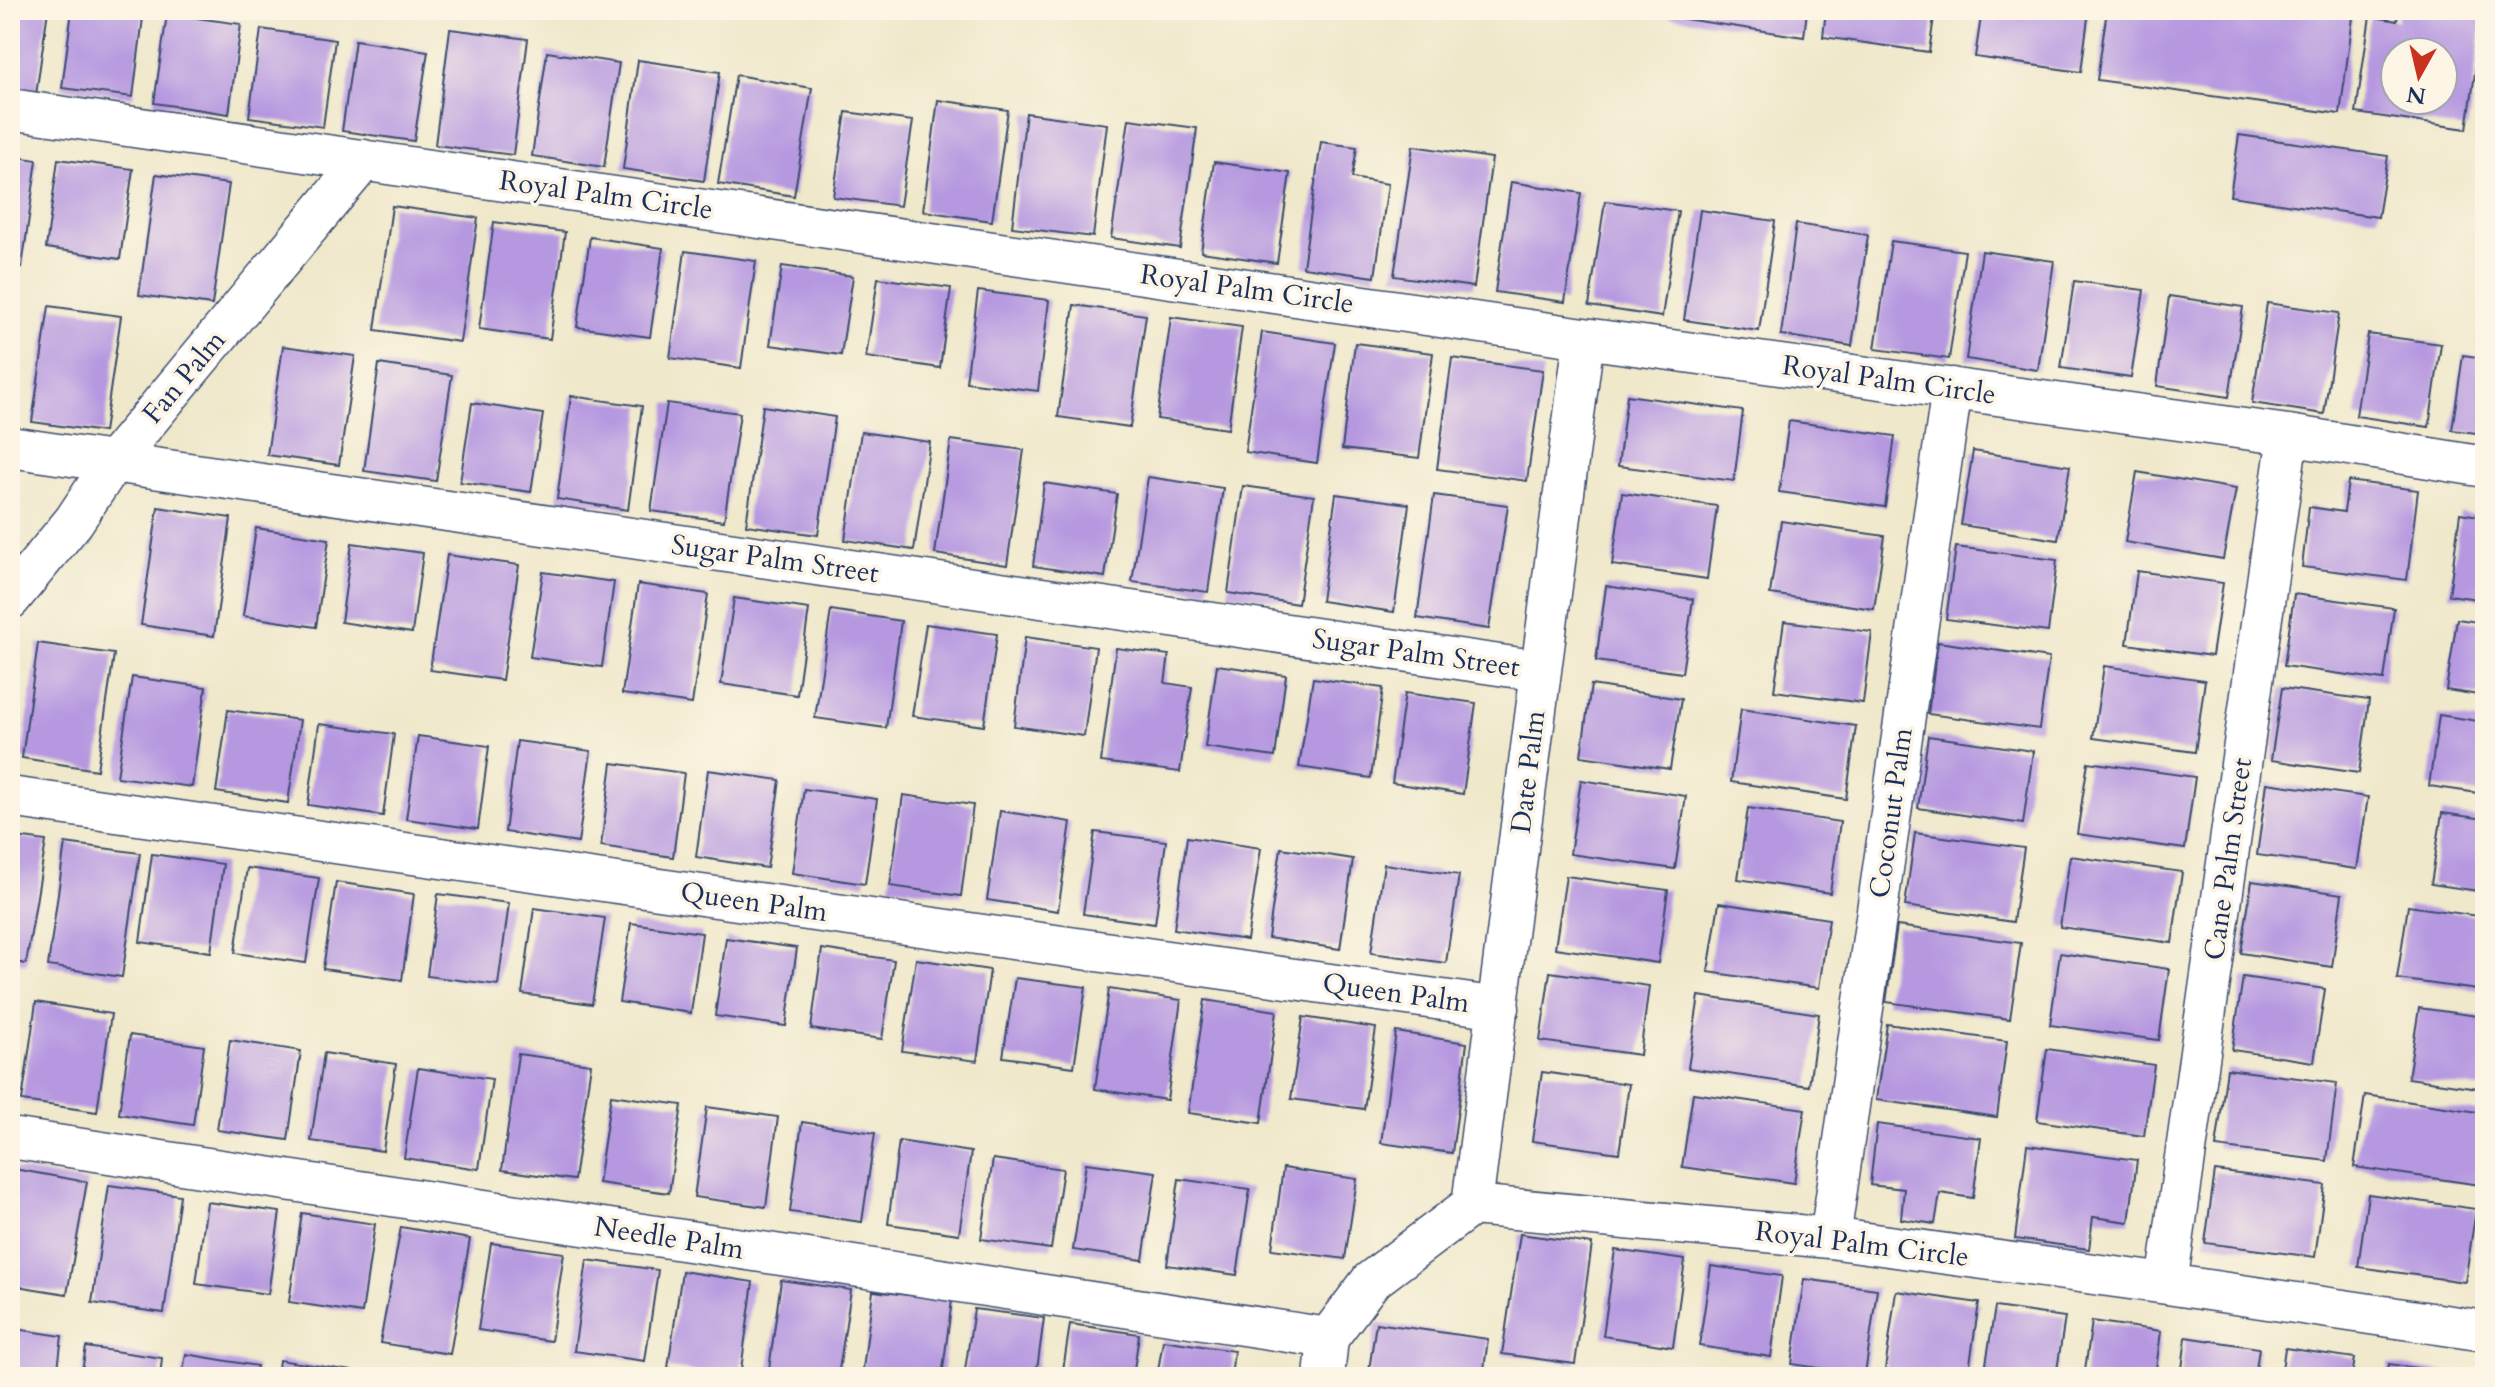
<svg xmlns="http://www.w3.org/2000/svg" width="2495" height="1387" font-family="Cardo,serif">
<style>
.building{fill:#b698e0;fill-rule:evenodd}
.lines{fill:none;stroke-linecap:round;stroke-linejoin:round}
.minor-casing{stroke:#3b4b6e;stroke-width:43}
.minor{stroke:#fff;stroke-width:40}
.labels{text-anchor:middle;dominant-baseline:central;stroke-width:7;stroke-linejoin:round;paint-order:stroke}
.street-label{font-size:28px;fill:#1b2f5e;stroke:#fcf5e5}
</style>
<rect width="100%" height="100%" fill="#fcf5e5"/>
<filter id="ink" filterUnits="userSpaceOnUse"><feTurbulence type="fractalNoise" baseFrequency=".0125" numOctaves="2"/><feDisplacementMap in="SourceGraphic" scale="16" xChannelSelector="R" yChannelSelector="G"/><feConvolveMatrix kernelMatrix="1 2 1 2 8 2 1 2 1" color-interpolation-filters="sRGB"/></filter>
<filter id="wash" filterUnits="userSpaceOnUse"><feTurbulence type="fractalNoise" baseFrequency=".006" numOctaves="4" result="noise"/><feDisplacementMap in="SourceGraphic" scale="32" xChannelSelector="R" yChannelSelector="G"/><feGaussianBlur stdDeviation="1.8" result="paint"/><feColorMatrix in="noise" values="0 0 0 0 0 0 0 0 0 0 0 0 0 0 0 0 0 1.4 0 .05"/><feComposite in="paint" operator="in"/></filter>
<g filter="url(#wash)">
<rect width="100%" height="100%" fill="#efe8cb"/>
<g id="blocks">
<path class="building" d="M10 10H48L36 95 10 91Z
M72 10H144L133 97 62 88Z
M1626 10H1807L1804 37Z
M1826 10H1935L1929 52 1823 37Z
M1982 10H2089L2081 72 1975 57Z
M2107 10H2354L2340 114 2097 80Z
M2399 10H2484L2467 129 2356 113 2370 16 2397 21ZM2395 52H2443V100H2395Z
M167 14 241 24 229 114 154 103Z
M261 29 335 40 323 127 249 117Z
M450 29 528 39 513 155 435 145Z
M355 40 428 51 414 141 342 131Z
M547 52 619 63 604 167 532 156Z
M638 60 720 72 704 181 623 169Z
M736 75 812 88 794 196 718 184Z
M938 100 1008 110 992 221 923 211Z
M846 112 913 121 900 206 833 197Z
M1026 113 1107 124 1093 237 1012 227Z
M1129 119 1197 128 1180 248 1111 238Z
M2239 135 2388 156 2378 217 2230 196Z
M1321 142 1357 147 1352 178 1388 184 1375 277 1303 267Z
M1413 146 1492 158 1474 287 1394 276Z
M10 156 37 160 22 267 10 265Z
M58 159 133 169 120 259 46 248Z
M1214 162 1290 173 1277 263 1201 252Z
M156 174 229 184 212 305 139 295Z
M1511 182 1581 193 1565 302 1495 292Z
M1605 201 1678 211 1662 317 1589 306Z
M392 206 478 218 460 342 375 330Z
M1700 210 1775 221 1759 331 1684 320Z
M494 222 565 232 550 339 479 329Z
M1796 224 1868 235 1852 346 1781 335Z
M590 237 663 248 650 337 577 327Z
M1891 241 1965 251 1949 359 1875 349Z
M685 251 756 261 741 368 670 358Z
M1982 251 2054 261 2038 370 1966 359Z
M782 266 853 276 841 355 770 345Z
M878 278 951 288 940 368 866 357Z
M2074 281 2144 290 2131 378 2061 368Z
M978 291 1049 300 1038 391 966 382Z
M2169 296 2243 307 2229 397 2157 386Z
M2267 303 2339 313 2324 414 2252 403Z
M1074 305 1146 315 1130 427 1058 417Z
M49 306 121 316 104 432 32 422Z
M1171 317 1242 327 1228 429 1157 419Z
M10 331 19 333 12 380H10Z
M1262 332 1335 343 1317 463 1245 452Z
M2368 334 2441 344 2429 427 2356 416Z
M1355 343 1433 353 1419 458 1342 449Z
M283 346 355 356 339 465 267 455Z
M2463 355 2485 358V434L2452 430Z
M1452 358 1543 370 1527 481 1437 469Z
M379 364 452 375 436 481 364 471Z
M1627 395 1743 411 1734 481 1618 466Z
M571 396 642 406 628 510 557 499Z
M472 403 543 414 531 492 460 482Z
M667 403 740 413 724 521 651 511Z
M763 406 835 417 818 535 746 525Z
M1789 421 1895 436 1885 507 1779 492Z
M861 432 930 442 914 550 845 540Z
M951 440 1024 450 1007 565 935 554Z
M1973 451 2070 466 2058 540 1961 525Z
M2137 472 2236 489 2223 559 2125 542Z
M1148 477 1223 488 1208 592 1132 582Z
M2348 481 2418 490 2407 580 2302 567 2309 507 2344 512Z
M1044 483 1117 494 1105 577 1033 566Z
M1243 486 1314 496 1298 604 1228 593Z
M1622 493 1717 506 1707 579 1612 565Z
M1336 494 1409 504 1394 612 1321 601Z
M1434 495 1508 505 1489 629 1417 618Z
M158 507 231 518 214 636 141 625Z
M2460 513 2485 517V600L2449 595Z
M1781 521 1885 536 1874 609 1770 594Z
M256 528 329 539 316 627 243 616Z
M352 543 423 553 412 633 341 622Z
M1956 547 2057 560 2048 632 1946 619Z
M447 555 519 565 502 680 430 670Z
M2137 571 2223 583 2212 656 2127 644Z
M543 572 614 582 602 667 530 657Z
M638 584 708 594 692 704 622 694Z
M1606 586 1693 599 1682 673 1596 661Z
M2294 594 2394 608 2384 680 2284 666Z
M734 598 809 609 797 695 721 684Z
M831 610 901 621 886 728 815 718Z
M2457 619 2485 623V696L2446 690Z
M1784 621 1872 632 1863 703 1774 691Z
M926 624 997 634 984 726 912 716Z
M1025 637 1096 647 1084 736 1014 726Z
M1938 642 2049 658 2039 729 1928 714Z
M38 643 114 654 97 770 22 758Z
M1116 648 1169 655 1165 683 1192 687 1180 772 1101 762Z
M1217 665 1286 675 1275 757 1205 747Z
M2104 666 2205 680 2195 752 2093 738Z
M132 677 206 687 192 787 117 777Z
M1313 678 1383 688 1371 778 1299 767Z
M1591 685 1681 699 1670 769 1581 756Z
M2282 688 2369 700 2359 773 2271 760Z
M1405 693 1476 703 1463 794 1392 783Z
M1741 709 1856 726 1846 799 1731 782Z
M228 710 300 720 288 803 216 792Z
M2439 715 2485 722V794L2429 786Z
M319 724 394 734 383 816 308 805Z
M418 736 489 746 478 829 406 819Z
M1928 736 2033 751 2023 824 1918 808Z
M517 741 591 751 578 843 505 832Z
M2088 762 2195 777 2185 849 2077 834Z
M612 763 684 773 673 857 601 846Z
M708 770 780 780 767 868 696 857Z
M1581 780 1686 796 1675 869 1570 854Z
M2267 783 2368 797 2357 869 2257 855Z
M804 789 877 799 865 884 792 873Z
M903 795 973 805 961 896 890 886Z
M1748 808 1840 822 1830 893 1738 879Z
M1000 811 1071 822 1058 911 987 900Z
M2442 813 2485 819V892L2431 884Z
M1095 832 1166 841 1155 924 1083 914Z
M1915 833 2024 848 2013 922 1905 906Z
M10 836 46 841 26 964 10 961Z
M1187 837 1261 848 1247 940 1174 929Z
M65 843 140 853 122 977 48 966Z
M1281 848 1353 859 1340 949 1268 938Z
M152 854 223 864 211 952 140 942Z
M2070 856 2182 872 2172 943 2060 927Z
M1384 864 1459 875 1446 963 1371 953Z
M247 868 319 878 306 963 235 953Z
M1566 876 1668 890 1658 963 1555 948Z
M2252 881 2342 894 2332 967 2241 953Z
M336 882 414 894 402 980 323 969Z
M438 894 509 903 498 985 427 976Z
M1719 903 1829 919 1819 988 1708 972Z
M2408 906 2485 917V991L2397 979Z
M534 908 605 918 592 1004 522 994Z
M631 923 702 933 691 1013 619 1002Z
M1897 926 2021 943 2010 1019 1886 1002Z
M726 938 797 948 786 1026 715 1016Z
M822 949 894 960 882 1039 811 1029Z
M2060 953 2169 969 2159 1040 2050 1025Z
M916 959 990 970 977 1061 902 1051Z
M1550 972 1649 986 1640 1055 1540 1041Z
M2243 977 2325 989 2314 1062 2232 1050Z
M1015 978 1086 987 1074 1067 1003 1057Z
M1109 989 1181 1000 1167 1100 1095 1089Z
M1699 996 1819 1014 1809 1086 1688 1068Z
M1205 1000 1277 1011 1261 1123 1188 1113Z
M36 1002 111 1014 97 1112 22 1101Z
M2419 1008 2485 1017V1089L2408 1078Z
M1303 1017 1376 1028 1364 1109 1291 1099Z
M1887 1024 2007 1041 1997 1117 1876 1100Z
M1396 1032 1467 1043 1452 1153 1381 1143Z
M130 1035 204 1046 193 1125 119 1114Z
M230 1040 301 1051 288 1140 217 1130Z
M2047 1049 2154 1065 2144 1136 2037 1121Z
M324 1053 396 1064 383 1151 311 1141Z
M518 1054 591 1064 574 1180 502 1170Z
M418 1068 492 1079 479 1169 404 1158Z
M2227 1069 2337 1083 2327 1161 2216 1147Z
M1542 1072 1629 1084 1619 1153 1532 1141Z
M1693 1093 1805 1109 1794 1183 1682 1167Z
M611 1095 682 1105 669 1193 598 1183Z
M2365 1095 2485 1113V1156L2481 1185 2354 1167Z
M707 1107 778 1117 766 1207 694 1197Z
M802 1122 875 1133 862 1222 790 1212Z
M1877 1124 1981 1138 1973 1198 1940 1193 1935 1224 1901 1219 1904 1189 1870 1185Z
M899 1141 971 1152 959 1234 888 1224Z
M2027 1145 2137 1160 2129 1222 2093 1217 2089 1249 2015 1239Z
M993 1159 1063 1169 1051 1249 981 1239Z
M1086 1163 1156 1172 1143 1260 1073 1250Z
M1283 1168 1357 1179 1345 1259 1272 1249Z
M14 1169 87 1182 67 1294 10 1285V1191Z
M2215 1171 2325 1185 2315 1257 2205 1243Z
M1179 1179 1250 1189 1237 1275 1167 1265Z
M109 1185 180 1195 164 1313 92 1303Z
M2368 1194 2476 1209 2465 1282 2358 1267Z
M207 1202 280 1212 268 1294 196 1284Z
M302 1213 375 1224 362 1313 289 1302Z
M401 1227 470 1239 450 1354 380 1343Z
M1520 1234 1592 1244 1575 1364 1502 1354Z
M491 1243 564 1253 551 1341 478 1330Z
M1615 1250 1685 1260 1673 1347 1603 1336Z
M587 1260 658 1270 645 1361 574 1351Z
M1711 1266 1782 1276 1771 1357 1699 1346Z
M682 1271 753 1282 740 1377 668 1368Z
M1804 1279 1877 1289 1865 1375 1792 1364Z
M781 1280 851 1290 838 1377H768Z
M873 1291 952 1300 942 1377H862Z
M1896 1291 1979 1303 1968 1377H1884Z
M1995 1307 2065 1317 2056 1377H1984Z
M974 1309 1044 1318 1036 1377H964Z
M2092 1321 2161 1331 2155 1377H2084Z
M1376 1323 1488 1339 1483 1377H1368Z
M1070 1324 1139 1334 1133 1377H1062Z
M10 1328 62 1336 57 1377H10Z
M2186 1337 2259 1348 2255 1377H2181Z
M1163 1340 1234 1351 1231 1377H1157Z
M86 1347 162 1358 160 1377H81Z
M2285 1348 2355 1358 2352 1377H2281Z
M186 1354 257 1366 255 1377H182Z
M279 1360 352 1371 351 1377H277Z
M2389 1364 2458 1374 2457 1377H2387Z"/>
</g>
</g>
<g filter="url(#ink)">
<use href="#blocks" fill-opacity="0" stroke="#3b4b6e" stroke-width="2"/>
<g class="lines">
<defs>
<path id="minor" d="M10 109 1584 338 2288 435 2485 467
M10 447 1540 671
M10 599 74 521 113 462 364 160
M10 797 1499 1008
M10 1138 1328 1338
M1472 1205 1584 338
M1830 1238 1952 388
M2167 1284 2288 435
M1324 1377 1328 1338 1371 1281 1472 1205 1830 1238 2167 1284 2485 1331"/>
</defs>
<use href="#minor" class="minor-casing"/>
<use href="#minor" class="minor"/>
</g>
</g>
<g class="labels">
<g class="street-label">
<text transform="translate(606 195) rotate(8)">Royal Palm Circle</text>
<text transform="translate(1247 289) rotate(8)">Royal Palm Circle</text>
<text transform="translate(184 377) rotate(-50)">Fan Palm</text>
<text transform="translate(1889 380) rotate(8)">Royal Palm Circle</text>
<text transform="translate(775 559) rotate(8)">Sugar Palm Street</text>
<text transform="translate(1416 653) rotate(8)">Sugar Palm Street</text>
<text transform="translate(1528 772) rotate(-83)">Date Palm</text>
<text transform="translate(1891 813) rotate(-82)">Coconut Palm</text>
<text transform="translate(2228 859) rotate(-82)">Cane Palm Street</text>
<text transform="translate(754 902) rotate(8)">Queen Palm</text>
<text transform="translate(1396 993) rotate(8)">Queen Palm</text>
<text transform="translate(669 1238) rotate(9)">Needle Palm</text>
<text transform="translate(1862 1244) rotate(7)">Royal Palm Circle</text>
</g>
</g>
<rect width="2495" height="1387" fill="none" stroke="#fcf5e5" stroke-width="40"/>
<g transform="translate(2419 76) rotate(188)"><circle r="38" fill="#fcf5e5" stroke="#a2a6af" stroke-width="2"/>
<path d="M0-6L14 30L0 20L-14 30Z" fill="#c8321e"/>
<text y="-12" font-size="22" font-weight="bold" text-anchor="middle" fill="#1b2f5e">N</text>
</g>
</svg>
